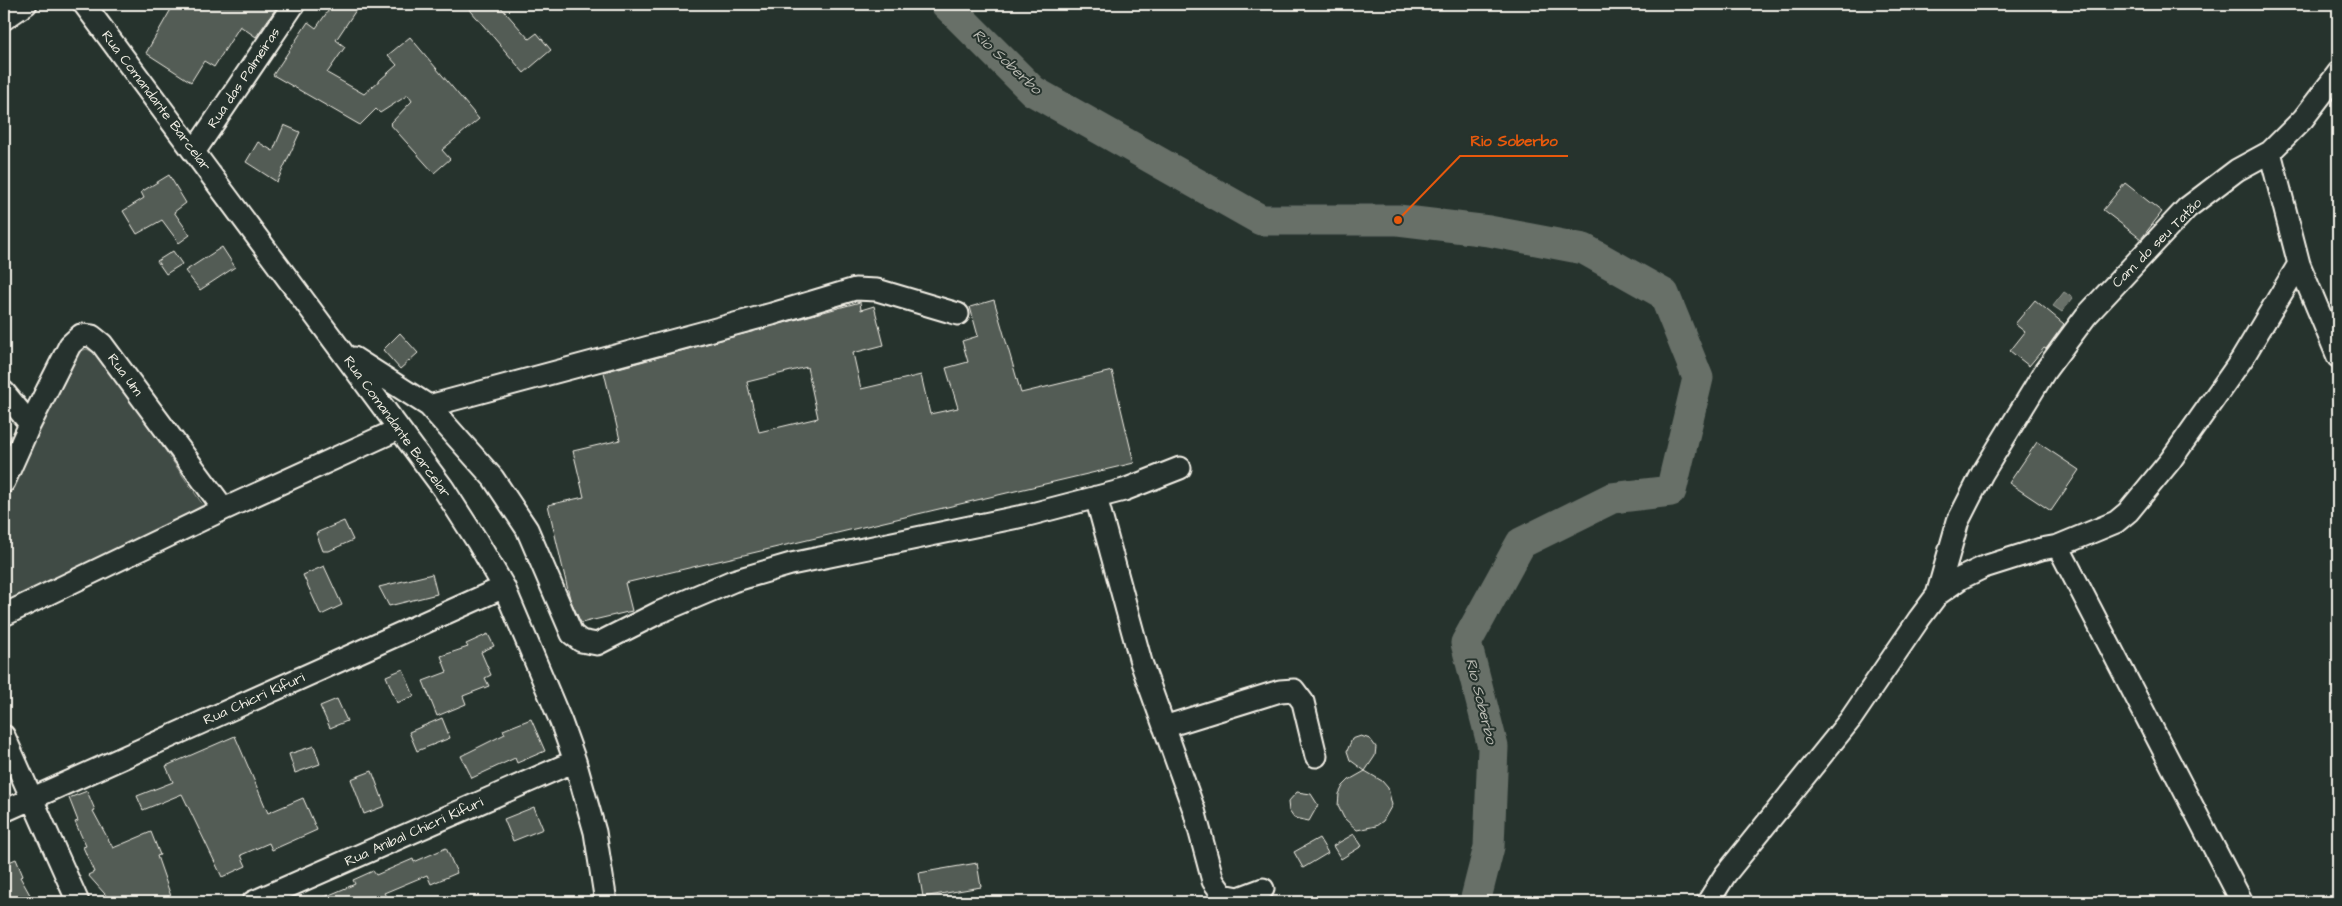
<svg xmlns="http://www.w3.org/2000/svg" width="2342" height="906" font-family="'Architects Daughter',sans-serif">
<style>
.green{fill:#414b45;stroke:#9a9e96}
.water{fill:#676f68;stroke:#9fa39b}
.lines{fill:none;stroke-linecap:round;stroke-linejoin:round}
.river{stroke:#676f68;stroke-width:31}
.building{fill:#525c55;stroke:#f4f1e8;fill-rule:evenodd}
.minor-casing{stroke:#f4f1e8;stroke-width:25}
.minor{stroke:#26332d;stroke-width:21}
.labels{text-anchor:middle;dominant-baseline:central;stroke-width:4;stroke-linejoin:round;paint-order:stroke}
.street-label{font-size:14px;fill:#f4f1e8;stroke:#26332d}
.water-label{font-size:15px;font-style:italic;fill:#bcbdb5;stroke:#26332d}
.leader{fill:none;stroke:#e8590c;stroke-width:2}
.callout-dot{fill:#e8590c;stroke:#26332d;stroke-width:2}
.callout-label{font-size:15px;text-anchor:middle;font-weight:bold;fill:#e8590c;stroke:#26332d;stroke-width:4;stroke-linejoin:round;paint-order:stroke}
</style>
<rect width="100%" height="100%" fill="#26332d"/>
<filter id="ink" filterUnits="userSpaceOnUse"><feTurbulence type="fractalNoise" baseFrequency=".02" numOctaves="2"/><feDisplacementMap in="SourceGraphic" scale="10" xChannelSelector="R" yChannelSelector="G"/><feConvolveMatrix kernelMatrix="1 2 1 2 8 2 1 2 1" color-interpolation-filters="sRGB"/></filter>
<g filter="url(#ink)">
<path class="green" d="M87 349 100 356 203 505 145 538 4 602V502L77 352Z"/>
<path class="water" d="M2064 292 2073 298 2062 312 2053 306Z"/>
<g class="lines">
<path class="river" d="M946 4 1033 91 1261 220H1398L1489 231 1584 249 1664 294 1698 378 1671 491 1612 498 1521 543 1466 643 1493 747 1489 847 1475 902"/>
</g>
<path class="building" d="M174 4H279L256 37 240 26 214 67 204 61 191 82 146 53Z
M333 4H360L336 40 345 47 327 73 364 94 397 65 388 55 410 37 479 119 442 150 450 159 434 173 390 124 412 101 408 95 380 113 376 109 360 125 273 75 308 22 316 28Z
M465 4H498L529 39 537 33 551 50 524 73Z
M284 125 300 132 277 182 246 162 258 142 273 151Z
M169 175 186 203 174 212 190 235 179 243 162 220 137 234 123 211 144 198 141 192Z
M2125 183 2162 212 2141 239 2103 210Z
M222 247 235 267 200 290 185 271Z
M173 251 182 264 166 274 157 261Z
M994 300 1021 393 1112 371 1134 463 625 583 632 611 581 623 570 599 548 505 584 497 573 451 620 440 604 372 860 302 861 310 874 306 884 345 853 353 861 389 921 375 930 414 958 408 946 368 968 362 962 341 978 336 970 307ZM807 367 818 418 759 432 747 382Z
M2035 300 2064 324 2046 349 2044 348 2029 366 2010 351 2025 332 2015 324Z
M400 333 418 353 400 369 383 350Z
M2037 442 2079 470 2051 511 2009 483Z
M344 521 353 540 329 551H323L316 533Z
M324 566 342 605 321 615 303 575Z
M432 574 437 594 389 606 379 587Z
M488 634 494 646 481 652 491 675 485 678 489 686 463 696 466 704 437 716 423 681 447 672 441 656 468 647 466 644Z
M403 669 414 696 397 703 386 676Z
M337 699 347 721 330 728 320 706Z
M442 718 450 738 417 751 409 732Z
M531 719 545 751 517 763 515 758 472 778 461 756 505 734 503 730Z
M235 736 268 813 303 798 317 830 272 850 269 843 241 855 246 866 222 877 182 794 143 810 137 796 173 782 166 766Z
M1361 736 1370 739 1376 747 1375 756 1365 771 1382 781 1388 788 1392 805 1383 821 1376 826 1357 830 1344 818 1338 806 1339 794 1343 786 1349 780 1365 771 1350 760 1347 751 1352 739Z
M314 746 320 764 295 773 289 754Z
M372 771 385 806 364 814 351 779Z
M87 791 95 810 93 811 113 848 151 832 160 855 157 856 173 902H112L88 875 94 872 83 847 86 846 75 822 78 821 69 798Z
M1297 792 1311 794 1318 805 1309 821 1294 818 1289 811 1288 802Z
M534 807 543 829 513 841 504 819Z
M1354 834 1362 846 1341 859 1333 846Z
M1319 838 1328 853 1303 868 1294 852Z
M446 848 457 873 431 884 427 875 384 893 389 902H313L355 884 353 880 373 871 376 875 413 859 414 862Z
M16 859 23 876 20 877 34 902H7L4 895V864Z
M977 863 981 887 923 897 919 873Z"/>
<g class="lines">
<defs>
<path id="minor" d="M84 4 443 488 477 541 504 587 561 722 575 761 595 832 606 902
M4 19 26 4
M194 152 294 4
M2270 152 2299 264 2338 357
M354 358 429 406 772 314 855 289 877 290 958 314
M4 392 30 424 4 482
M429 406 493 478 527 529 572 634 581 641 597 644 660 612 733 581 791 564 1028 515 1124 490 1180 468
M30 424 70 345 81 335 92 336 102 344 224 509
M1096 497 1141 662 1194 810 1213 881 1223 895 1239 898 1263 889
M2058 546 2242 902
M1937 595 1958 521 1982 474 2045 371 2086 316 2187 208 2237 170 2270 152 2303 119 2338 73
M4 615 224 509 399 429
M1164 727 1280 691 1294 690 1303 702 1316 756
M4 736 78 902
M4 811 504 587
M253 902 575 761
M1708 902 1725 875 1850 720 1919 619 1937 595 1961 578 1984 567 2041 549 2058 546 2116 522 2128 512 2170 461 2242 359 2299 264"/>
</defs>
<use href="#minor" class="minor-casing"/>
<use href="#minor" class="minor"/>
</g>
</g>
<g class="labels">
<g class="street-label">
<text transform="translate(244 78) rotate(-56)">Rua das Palmeiras</text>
<text transform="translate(156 101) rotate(53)">Rua Comandante Barcelar</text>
<text transform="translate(2157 243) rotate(-45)">Cam. do seu Tatão</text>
<text transform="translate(125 375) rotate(53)">Rua Um</text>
<text transform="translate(397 427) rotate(54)">Rua Comandante Barcelar</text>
<text transform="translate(254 699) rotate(-24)">Rua Chicri Kifuri</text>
<text transform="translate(414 832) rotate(-24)">Rua Anibal Chicri Kifuri</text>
</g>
<g class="water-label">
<text transform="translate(1007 62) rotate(43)">Rio Soberbo</text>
<text transform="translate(1481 701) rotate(76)">Rio Soberbo</text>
</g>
</g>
<path class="leader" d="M1398 220L1460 156H1568"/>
<circle class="callout-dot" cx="1398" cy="220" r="5"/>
<g class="callout-label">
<text x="1514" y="146">Rio Soberbo</text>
</g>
<rect width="2342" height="906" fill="none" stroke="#26332d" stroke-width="20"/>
<rect x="10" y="10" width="2322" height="886" fill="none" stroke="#f4f1e8" stroke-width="2" filter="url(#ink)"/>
</svg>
